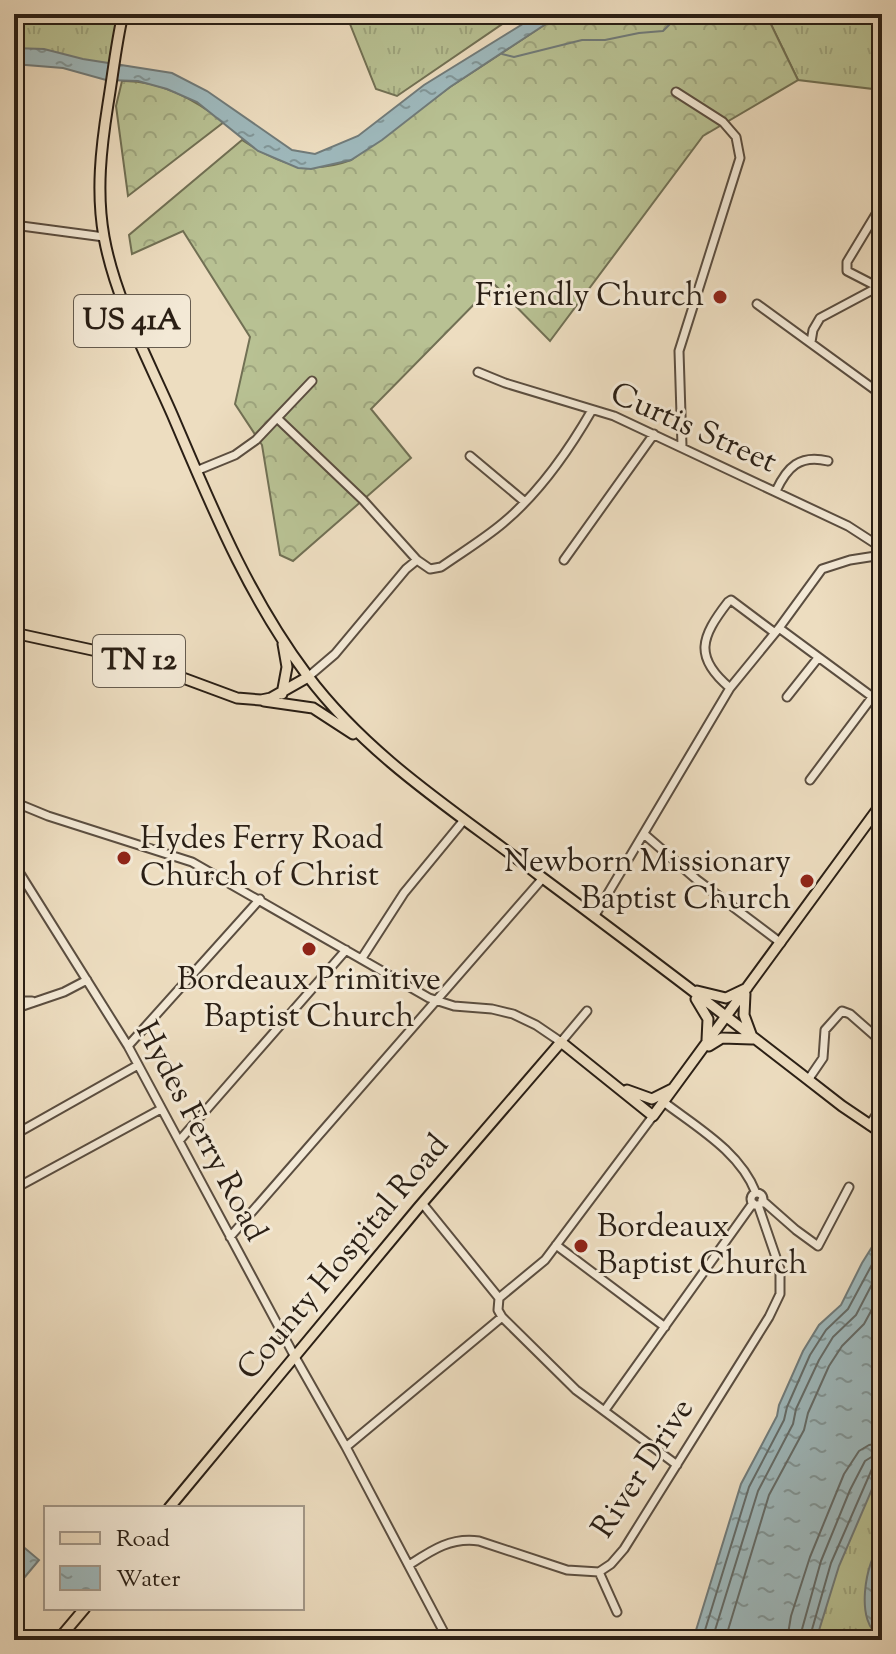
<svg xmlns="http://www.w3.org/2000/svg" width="896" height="1654" font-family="'Sorts Mill Goudy',serif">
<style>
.grass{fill:url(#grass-tufts);stroke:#717054;stroke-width:2}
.forest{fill:url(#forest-crowns);stroke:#717054;stroke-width:2}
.water{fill:url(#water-ripples);stroke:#707b7a;stroke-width:2}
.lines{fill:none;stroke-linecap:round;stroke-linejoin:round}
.shore{stroke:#646c69;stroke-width:2}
.stream{stroke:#707b7a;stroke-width:2}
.minor-casing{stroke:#5b4e40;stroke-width:11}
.major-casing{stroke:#2a1f15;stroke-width:13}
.minor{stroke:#f3e9d6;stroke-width:7}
.major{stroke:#edddc0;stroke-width:9}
.poi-dot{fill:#8f2418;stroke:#f3e9d6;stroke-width:3}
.labels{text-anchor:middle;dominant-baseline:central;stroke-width:6;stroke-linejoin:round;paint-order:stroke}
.shield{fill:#f3e9d6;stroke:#665c4f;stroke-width:2}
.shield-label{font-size:30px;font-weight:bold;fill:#2a1f15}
.poi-label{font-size:32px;fill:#2a1f15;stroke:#f3e9d6;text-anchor:end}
.street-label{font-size:32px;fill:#2a1f15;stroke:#f3e9d6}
</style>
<defs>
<pattern id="grass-tufts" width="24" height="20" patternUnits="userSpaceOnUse" patternTransform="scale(2)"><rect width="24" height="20" fill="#b8c193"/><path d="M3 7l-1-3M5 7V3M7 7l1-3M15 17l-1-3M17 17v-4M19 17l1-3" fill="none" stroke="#9ea57e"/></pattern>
<pattern id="forest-crowns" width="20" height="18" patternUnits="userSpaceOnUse" patternTransform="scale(2)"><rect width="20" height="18" fill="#b8c193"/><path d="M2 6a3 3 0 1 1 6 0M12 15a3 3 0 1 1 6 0" fill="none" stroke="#9ea57e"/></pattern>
<pattern id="water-ripples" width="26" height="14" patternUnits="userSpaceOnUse" patternTransform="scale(2)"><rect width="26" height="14" fill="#9eb9bd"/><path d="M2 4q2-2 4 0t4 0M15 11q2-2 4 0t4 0" fill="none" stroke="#819698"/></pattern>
</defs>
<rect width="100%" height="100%" fill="#edddc0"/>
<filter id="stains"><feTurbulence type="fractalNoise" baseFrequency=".0025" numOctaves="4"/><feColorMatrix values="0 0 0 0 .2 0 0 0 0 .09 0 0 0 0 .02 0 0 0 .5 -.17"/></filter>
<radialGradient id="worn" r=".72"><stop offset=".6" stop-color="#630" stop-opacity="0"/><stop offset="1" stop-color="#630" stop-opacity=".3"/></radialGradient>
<path class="grass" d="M14 14H122L111 67 14 53Z
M346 14H517L397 96 376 89Z
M766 14H882V90L798 80Z
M882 1448V1640H805Z"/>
<path class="forest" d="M561 14H766L798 80 703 136 550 341 494 284 371 409 411 458 293 561 280 555 262 445 235 404 250 337 183 231 132 254 129 235 242 140C279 164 308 176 351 160L450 87Z
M122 81C160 80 194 99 224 122L128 196 116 106Z"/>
<path class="water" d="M539 14H561L450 87 382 140 351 160 311 169 298 168 258 151 197 102 167 89 138 81 106 80 63 68 14 64V48L44 49 83 59 172 73 207 91 292 150 315 154 358 136 424 85Z
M882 1231V1466L839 1566 816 1640H693L741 1484 777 1416 779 1405 803 1351 819 1325 841 1305 862 1263Z
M14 1539 39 1560 14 1590Z
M882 1543V1635L881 1636C854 1626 865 1559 882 1543Z"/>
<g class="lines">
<path class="shore" d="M702 1640 749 1487 784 1420 787 1407 810 1355 826 1330 848 1309 882 1246
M712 1640 758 1491 793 1424 796 1409 819 1360 833 1337 856 1315 882 1265
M725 1640 769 1495 804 1430 808 1413 829 1366 842 1346 864 1324 882 1291
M787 1640 791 1616 810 1557 844 1474 859 1451 869 1445 882 1443
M799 1640 821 1561 850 1490 865 1461 873 1456 882 1455
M809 1640 831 1563 872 1469 882 1465"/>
<path class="stream" d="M502 54 514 57 582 40H605L639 33 663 31 680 14"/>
<defs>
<path id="minor" d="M676 92 723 122 736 137 740 158 679 351 682 446
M882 204 847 262V271L882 289
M14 225 104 237
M757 304 882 395
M811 342 813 330 820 318 880 286
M478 372 505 383 614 416 848 526 882 548
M277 418 363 500 417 560
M470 456 525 502
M196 471 235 455 256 440 312 381
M776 491C787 467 800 454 828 461
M564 560 654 434
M779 628 882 704
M308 677 335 654 406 569 417 560 430 569 441 567C461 553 484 539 503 523 539 493 569 450 592 410
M730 688C693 657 701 637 728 602L731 600 775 633
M787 697 818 658
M810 780 882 684
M14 802 48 816 192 862 429 998 454 1006 492 1009 513 1014 536 1025 561 1042 587 1011
M644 834 696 879 781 943
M14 864 128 1046 295 1357 346 1447 448 1640
M594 917 730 688 779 628 822 569 850 560 882 555
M362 958 404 893 464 820
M14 1001H32
M14 1009 64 992 87 980
M128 1046 260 899
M808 1080 823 1058 825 1030 842 1011 850 1014 882 1042
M665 1103C698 1128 740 1152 756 1193
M869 1125 882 1107
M14 1135 138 1065
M179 1141 346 950
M14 1189 161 1109
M751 1199a6 6 0 1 1 12 0a6 6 0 1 1-12 0Z
M762 1200 796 1230 818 1246 849 1187
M422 1203 499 1298 498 1310 502 1317 576 1390 677 1465
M230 1237 543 878
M556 1245 665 1327
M499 1298 545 1260 653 1116
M605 1410 753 1203
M346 1447 502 1317
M409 1565C432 1550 451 1537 479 1541L567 1570 599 1572 611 1564 624 1549 769 1317 780 1294V1269L758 1205
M599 1572 617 1612"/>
<path id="major" d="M123 14C116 44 113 74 108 104 101 148 96 192 104 237 115 298 147 357 172 414 211 505 247 595 307 675 370 759 458 813 540 876 641 951 742 1028 842 1106L882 1133
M14 633 129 658 237 698 261 700 271 698 308 677
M282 694 287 667 283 644
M264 701 313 708 353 734
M697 991 726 998 747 988
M745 994 744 1015 751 1034
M696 999 708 1019 707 1040
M709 1046 722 1038 752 1039
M627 1090 652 1099 672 1089
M169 1508 418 1208 561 1042 653 1116 882 803
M58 1640 85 1608"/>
</defs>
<use href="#minor" class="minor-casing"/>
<use href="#major" class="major-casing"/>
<use href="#minor" class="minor"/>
<use href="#major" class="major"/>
</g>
<g class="poi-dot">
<circle cx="720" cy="297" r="8"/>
<circle cx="124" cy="858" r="8"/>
<circle cx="807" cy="881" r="8"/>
<circle cx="309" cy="949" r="8"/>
<circle cx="581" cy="1246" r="8"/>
</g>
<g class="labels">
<g class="shield">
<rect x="74" y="295" width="116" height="52" rx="6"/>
<rect x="93" y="635" width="92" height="52" rx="6"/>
</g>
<g class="shield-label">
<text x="132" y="321">US 41A</text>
<text x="139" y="661">TN 12</text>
</g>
<g class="poi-label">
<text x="704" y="297">Friendly Church</text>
<text x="140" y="840" text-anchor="start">Hydes Ferry Road<tspan x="140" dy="37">Church of Christ</tspan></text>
<text x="791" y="863">Newborn Missionary<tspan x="791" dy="37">Baptist Church</tspan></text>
<text x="309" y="981" text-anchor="middle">Bordeaux Primitive<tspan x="309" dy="37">Baptist Church</tspan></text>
<text x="597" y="1228" text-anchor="start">Bordeaux<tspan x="597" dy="37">Baptist Church</tspan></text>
</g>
<g class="street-label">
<text transform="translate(693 429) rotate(24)">Curtis Street</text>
<text transform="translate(200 1132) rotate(62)">Hydes Ferry Road</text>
<text transform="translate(344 1258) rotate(-50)">County Hospital Road</text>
<text transform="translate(644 1469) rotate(-57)">River Drive</text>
</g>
</g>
<rect width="896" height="1654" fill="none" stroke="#edddc0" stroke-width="48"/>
<rect x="16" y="16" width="864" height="1622" fill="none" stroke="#2a1f15" stroke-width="4"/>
<rect x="24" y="24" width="848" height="1606" fill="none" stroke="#2a1f15" stroke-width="2"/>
<rect x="44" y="1506" width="260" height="104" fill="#f3e9d6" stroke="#a39889" stroke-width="2"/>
<rect x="60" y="1532" width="40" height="12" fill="#edddc0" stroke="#a39889" stroke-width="2"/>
<text x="116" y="1546" font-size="24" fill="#2a1f15">Road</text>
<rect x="60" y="1566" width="40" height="24" fill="url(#water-ripples)" stroke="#a39889" stroke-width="2"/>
<text x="116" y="1586" font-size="24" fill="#2a1f15">Water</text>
<rect width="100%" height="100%" filter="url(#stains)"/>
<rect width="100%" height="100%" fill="url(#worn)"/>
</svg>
